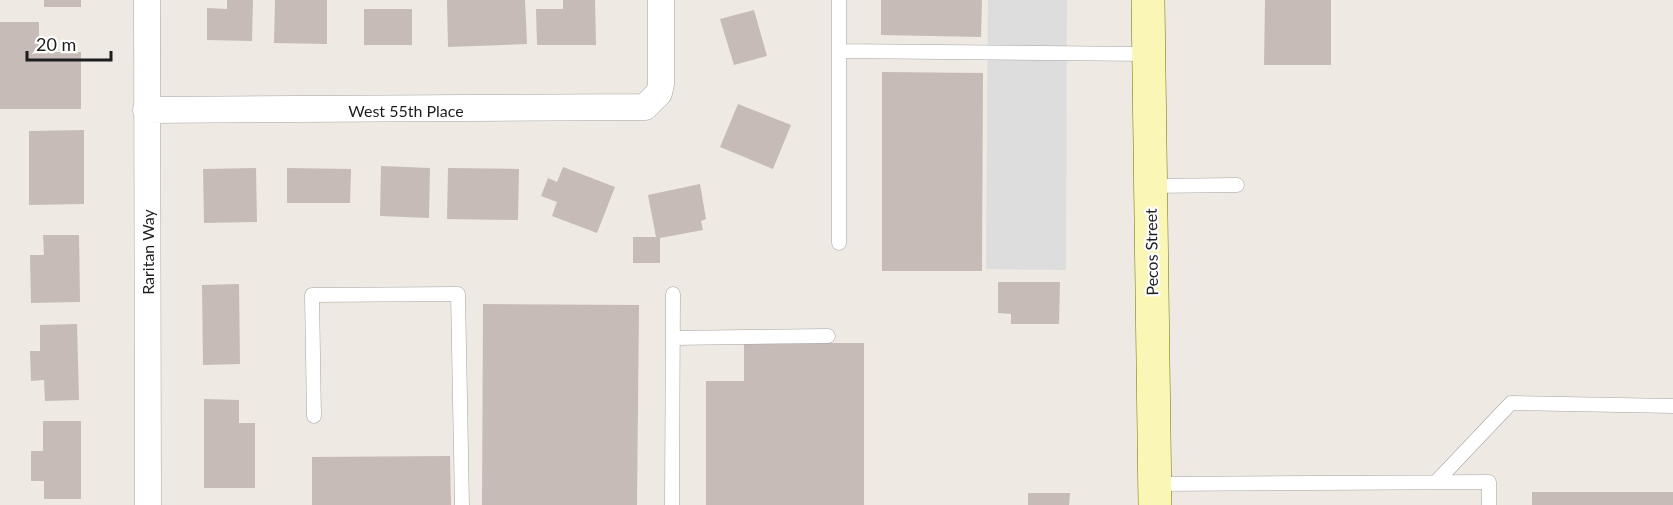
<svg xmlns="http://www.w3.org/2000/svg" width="1673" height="505" font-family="Lato,sans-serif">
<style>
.parking{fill:#ddd}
.building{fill:#c6bbb6}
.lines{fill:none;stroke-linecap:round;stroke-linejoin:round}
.service-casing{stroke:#a4a4a4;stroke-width:15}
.minor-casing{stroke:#a4a4a4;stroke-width:27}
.secondary-casing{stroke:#737404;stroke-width:34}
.service{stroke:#fff;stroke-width:14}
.minor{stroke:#fff;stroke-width:26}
.secondary{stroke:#f9f6b6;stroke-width:33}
.labels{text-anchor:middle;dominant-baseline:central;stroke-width:4.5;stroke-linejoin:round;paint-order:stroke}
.street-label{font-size:16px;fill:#1d1d1d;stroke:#fff}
</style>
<rect width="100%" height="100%" fill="#eee9e3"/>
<path class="parking" d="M988 0H1067L1066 270 986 269Z"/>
<path class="building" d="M44 0H81V7H44Z
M227 0H253L252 41 207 40V8L227 9Z
M275 0H327V44L274 43Z
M447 0H525L527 44 448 47Z
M563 0H595L596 45H537L536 9H563Z
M881 0H982L981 37 881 35Z
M1265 0H1331V65H1264Z
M364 9H412V45H364Z
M754 10 767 56 734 65 720 19Z
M0 22H39V52H81V109H0Z
M882 72 983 73 982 271H882Z
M738 104 791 125 773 169 720 147Z
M84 130V204L29 205V131Z
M381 166 430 168 429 218 380 216Z
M563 167 615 187 597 233 552 216 557 202 541 196 548 178 557 182Z
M256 168 257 222 204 223 203 169Z
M287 168 351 169 350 203H287Z
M448 168 519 169 518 220 447 219Z
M700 184 706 219 701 221 703 230 660 238V263H633V237H656L648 195Z
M43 235H79L80 302 31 303 30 255H44Z
M998 282H1060L1059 324H1011V314L998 313Z
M239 284 240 364 203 365 202 285Z
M483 304 639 305 637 505H482Z
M77 324 79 400 45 401 44 380 31 381 30 351H40V325Z
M744 343H864V505H706V381H744Z
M204 399 239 400V423H255V488H204Z
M43 421H81V499H44V481H31V451H43Z
M450 456 451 505H312V457Z
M1532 492H1673V505H1532Z
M1028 493H1070L1069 505H1028Z"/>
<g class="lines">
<defs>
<path id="service" d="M839 51 1148 54
M1151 186 1237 185
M839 243V0
M673 338 828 336
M314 416 312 295 458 294 462 505
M1436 482 1511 403 1673 406
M1155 484 1489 482V505
M672 505 673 294"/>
<path id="minor" d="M147 0 148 505
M146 110 645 107 659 93 661 84V0"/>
<path id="secondary" d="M1148 0 1155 505"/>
</defs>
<use href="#service" class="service-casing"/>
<use href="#minor" class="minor-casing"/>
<use href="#secondary" class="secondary-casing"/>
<use href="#service" class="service"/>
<use href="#minor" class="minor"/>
<use href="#secondary" class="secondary"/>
</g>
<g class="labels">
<g class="street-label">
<text x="406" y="110">West 55th Place</text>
<text transform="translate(147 252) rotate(-90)">Raritan Way</text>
<text transform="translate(1151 252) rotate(-91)">Pecos Street</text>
</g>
</g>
<path d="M27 51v9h84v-9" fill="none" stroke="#1d1d1d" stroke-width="3"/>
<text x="36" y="51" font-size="18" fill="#1d1d1d" stroke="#ffffff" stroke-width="4.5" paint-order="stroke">20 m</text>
</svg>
